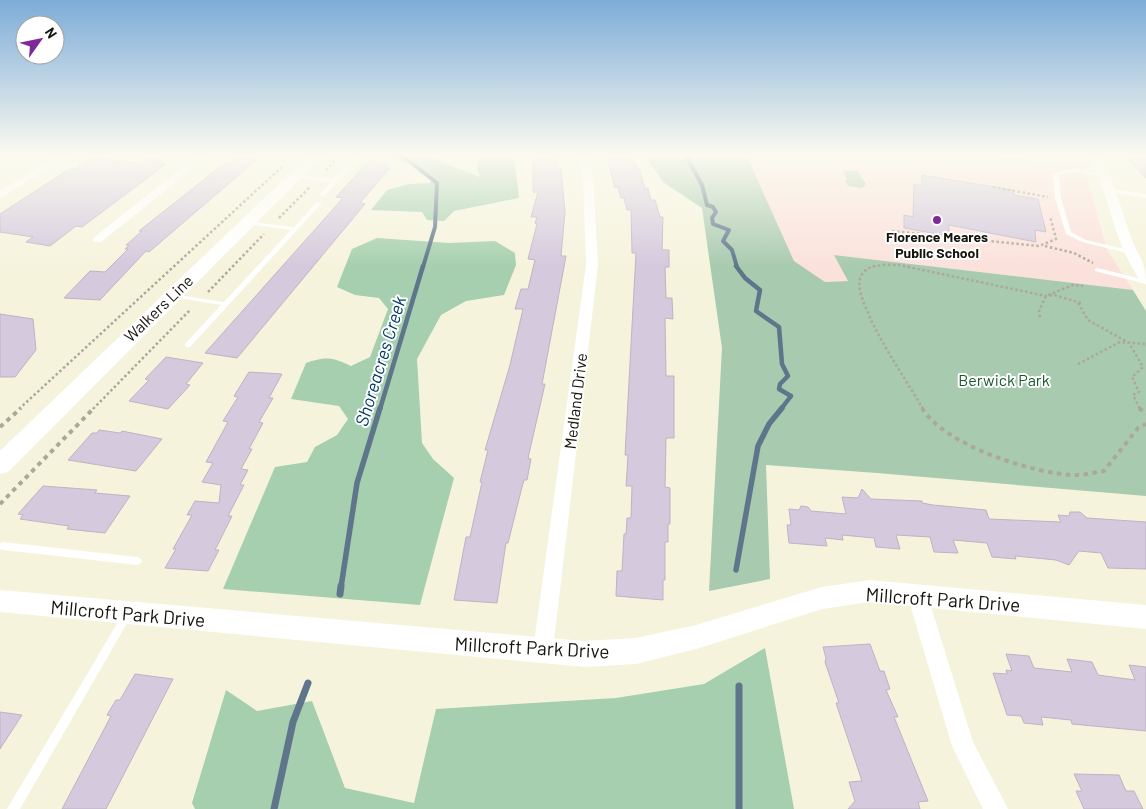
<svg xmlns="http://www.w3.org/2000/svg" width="1146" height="809" font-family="Barlow,sans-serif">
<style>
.education{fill:#fbe1dc}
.green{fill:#a8caaf}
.forest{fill:#a5cfae}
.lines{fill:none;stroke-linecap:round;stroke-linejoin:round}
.stream-far3{stroke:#5e758b;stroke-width:4}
.stream-far2{stroke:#5e758b;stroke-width:4.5}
.stream-far1{stroke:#5e758b;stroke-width:5.5}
.stream{stroke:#5e758b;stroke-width:7}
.building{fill:#d4c9dd;stroke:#bdb3c5}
.path-far1{stroke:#aba897;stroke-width:2.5;stroke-dasharray:2.5 2.5;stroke-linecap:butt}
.path{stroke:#aba897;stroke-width:4;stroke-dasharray:4.5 4.5;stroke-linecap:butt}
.service{fill:#fff;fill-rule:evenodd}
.minor{fill:#fff;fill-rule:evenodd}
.tertiary{fill:#fff;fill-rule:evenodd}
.secondary{fill:#fff;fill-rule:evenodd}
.poi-dot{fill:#7f2998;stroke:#fff;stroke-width:2}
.labels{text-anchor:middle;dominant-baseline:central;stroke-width:4;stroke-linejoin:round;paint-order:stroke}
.far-poi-label{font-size:14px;font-weight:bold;fill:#14130c;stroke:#fff}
.street-label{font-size:16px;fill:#14130c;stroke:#fff}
.park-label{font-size:16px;fill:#18582f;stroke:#fff}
.water-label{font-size:18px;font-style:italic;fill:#013a66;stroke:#fff}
.near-street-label{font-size:19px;fill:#14130c;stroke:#fff}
</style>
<rect width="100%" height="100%" fill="#f6f3dd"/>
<path class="education" d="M746 154H950L1083 164 1107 250 1133 290 835 255 848 281 825 282 794 261Z"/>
<path class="green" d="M644 154H746L794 261 825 282 848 281 834 255 1133 290 1146 311V496L877 473 766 465 770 579 709 591 722 348 702 208 663 182Z
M843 171H857L866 184 862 188 848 186 845 180 847 179Z"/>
<path class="forest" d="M383 154H422L480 177 477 169 479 158 486 154H510L515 163 519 198 454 211 444 221 427 220 422 212 371 210 387 190 409 184 430 183 433 178 423 170Z
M377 238 449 243 495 241 515 253 516 265 504 295 466 301 441 315 417 359 422 443 433 459 454 478 420 605 223 589 275 467 307 462 315 447 337 435 348 419 339 406 291 399 306 363C325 356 333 357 351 366L370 357 388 309 379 298 355 295 337 287 352 249Z
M765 648 794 809H195L192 803 226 690 257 711 312 701 345 788 414 803 436 709 616 698 704 684Z"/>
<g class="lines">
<path class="stream-far3" d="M400 154 437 183 435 227 423 267
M685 154 702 185 707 205 713 207 716 212 712 218 713 224 729 230 723 241 732 250 737 267"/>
<path class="stream-far2" d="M736 266 745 278 760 290 756 311 779 327 782 364 788 376 780 384 779 389 791 396 781 409
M380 409 423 266"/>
<path class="stream-far1" d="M736 570 758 446 769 424 782 408
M341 587 357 483 380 408"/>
<path class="stream" d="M340 594 341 586
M739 686V809
M274 809 293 722 308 683"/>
</g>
<path class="building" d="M242 154 261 156 149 252 146 251 100 300 64 298 90 271 105 272 128 249H125L129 245H126L142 231H139L225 163 231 164Z
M533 154H550L556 158 557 168H561L565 212 561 256H566L542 384H545L528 458 531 459 527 480H524L522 487 508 543H506L497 603 454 600 466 537H470L482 482H480L488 450H485L510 365 523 309H515L521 289H528L535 260 528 259 537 224 535 223 537 217H531L538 192H533Z
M606 154H632L637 168H639L645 189 648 188 651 200H655L660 217H663L662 250H669V267H665L666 298H672L673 319 665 318 666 376H674V438H666L665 487 670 488V524H668V542H665V580H663V600L616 596 617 571H622L624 534H626L627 518H631L632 486H626L628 455H625L636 253H632L631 210H627L624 198H621L618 187 615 188Z
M1123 154 1146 155V178Z
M92 158 139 163 143 160H162L158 164H166L82 227 76 226 50 246 26 242 33 237 0 232V214L71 168 76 169Z
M369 161 385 162 383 164 388 165 386 168H390L360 203 365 204 237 358 205 353 343 198 336 197Z
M922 175 1013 190 1014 195 1038 199 1046 232 1035 230 1036 242 949 225V236L904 228V215L913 217 914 184 922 186Z
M0 314 33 319 36 350 15 377H0Z
M166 357 203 363 186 384 190 385 168 409 129 401 149 380 145 379Z
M249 372 282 374 269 398H273L259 422 263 423 249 449H252L241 469 248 470 240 485H244L228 516H232L215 550H219L208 571 165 568 176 549H173L192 515H187L195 501 219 503 221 485 202 482 213 463 206 462 228 422 223 421 238 397 234 396Z
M99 430 120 433 122 431 162 439 136 471 68 460 92 433H97Z
M43 486 97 490 95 493 130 496 105 533 67 529 69 526 20 519 23 515 18 514Z
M862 489 871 499 922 501V503L933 505 986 510 989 519 1061 522 1058 515 1069 516 1070 512H1080L1087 518 1146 522V569L1108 568 1101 553 1079 551 1069 565 1056 560 1015 556 1016 559 992 557 987 543 953 540 958 553 934 552 930 537 896 535 900 549 876 547 874 538 842 535 843 540 825 538 827 546 789 543 787 525H791L789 509 799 510 801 506 808 507 811 511 846 514 842 497 858 498Z
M870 644 880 671H884L890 689 886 690 898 717H894L928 801 918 802 920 809H848L855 801 849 782 862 781 836 703H839L825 662 826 658 823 647Z
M1006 654 1029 656 1034 668 1072 672 1067 659 1092 662 1098 675 1135 680 1129 665 1146 667V731L1072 724 1071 720 1041 717 1043 725 1024 723 1021 716 1007 715 993 673 1007 674 1006 670 1012 671Z
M135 674 173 679 106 809H62L111 716 107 715 116 700H120Z
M0 712 22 715 0 749Z
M1074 774 1119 775 1126 791H1134L1143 809H1084L1076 791H1082Z"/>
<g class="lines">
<path class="path-far1" d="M326 170 341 154
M993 187 1048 197
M279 218 310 187
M892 231 1039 246 1056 239 1050 216
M1045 246 1074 253 1093 263
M208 292 264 234
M1078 303 1088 320 1129 343 1143 367 1132 377 1139 392 1133 395 1140 409
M1040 317 1039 311 1046 296 1073 285 1083 286
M1078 364 1120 342 1146 344
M19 409 284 165
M93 409 191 309
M923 409C902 373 874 334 861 295 859 287 858 279 863 273 870 263 888 265 899 265L1046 296 1054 295 1081 303"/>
<path class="path" d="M922 408C944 445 1035 475 1077 475 1086 475 1095 472 1104 471L1138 428 1146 424
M1139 408 1146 414
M0 427 21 408
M0 504 94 408"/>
<path class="service" d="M359 154H363L324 196 319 195 331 182 294 178 291 176 294 174 334 179Z
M1074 169 1106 174 1109 176 1106 178C1091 175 1073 168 1059 176L1061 198 1071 232 1086 240 1133 251V253L1131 254 1082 242 1066 234 1055 198 1053 175 1060 171Z
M1112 189 1146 194V198L1110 192 1109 191Z
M317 202 322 203 190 347H186L185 345 186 343 221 305 173 297 170 295 171 294 224 302 291 230 246 224 243 222 244 221 294 227Z
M1097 268 1146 280V284L1095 271V269Z
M3 542 137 557 140 558 142 561 140 564 137 565 3 550 0 549V543Z
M127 610 130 612 132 615 130 618 20 809H7L124 612Z"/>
<path class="minor" d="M61 154H72L0 198V191Z
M194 154 206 155 201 162 101 242H93V238L194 158Z
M574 154H584L590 164 593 177 598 265 553 650 550 657 543 660 536 657 533 650 586 265 583 177 580 164Z
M917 585 924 588 927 594 973 742 1008 809H983L952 746 907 594 910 588Z"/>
<path class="tertiary" d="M1087 154H1099C1115 180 1120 208 1131 237 1138 257 1146 260 1146 284L1141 282C1112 240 1111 196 1087 154Z
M870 580 1146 605V629L870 602 822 609 696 649 636 664 584 667 0 612V590L584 641 636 638 696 625 822 587Z"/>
<path class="secondary" d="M310 154H325L8 472 0 474V451Z"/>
</g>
<linearGradient id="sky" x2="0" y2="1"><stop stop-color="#7dacd8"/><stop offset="0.58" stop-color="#fbfaf0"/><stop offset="1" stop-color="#fbfaf0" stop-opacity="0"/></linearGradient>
<rect width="1146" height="267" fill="url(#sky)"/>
<circle class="poi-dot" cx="937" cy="220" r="5"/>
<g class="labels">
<g class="far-poi-label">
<text x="937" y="236">Florence Meares<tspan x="937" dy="16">Public School</tspan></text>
</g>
<g class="street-label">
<text transform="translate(158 308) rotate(-44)">Walkers Line</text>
<text transform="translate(575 401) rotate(-83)">Medland Drive</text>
</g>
<g class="park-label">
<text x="1004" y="379">Berwick Park</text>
</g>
<g class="water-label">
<text transform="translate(380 361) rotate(-73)">Shoreacres Creek</text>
</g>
<g class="near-street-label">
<text transform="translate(943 599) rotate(4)">Millcroft Park Drive</text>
<text transform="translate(128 613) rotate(5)">Millcroft Park Drive</text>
<text transform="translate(532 647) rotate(3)">Millcroft Park Drive</text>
</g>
</g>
<g transform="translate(40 40) rotate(57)"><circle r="24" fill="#ffffff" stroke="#a1a19e"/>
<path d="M0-4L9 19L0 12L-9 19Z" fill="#7f2998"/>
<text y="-8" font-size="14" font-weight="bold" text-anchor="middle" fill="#14130c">N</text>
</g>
</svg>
